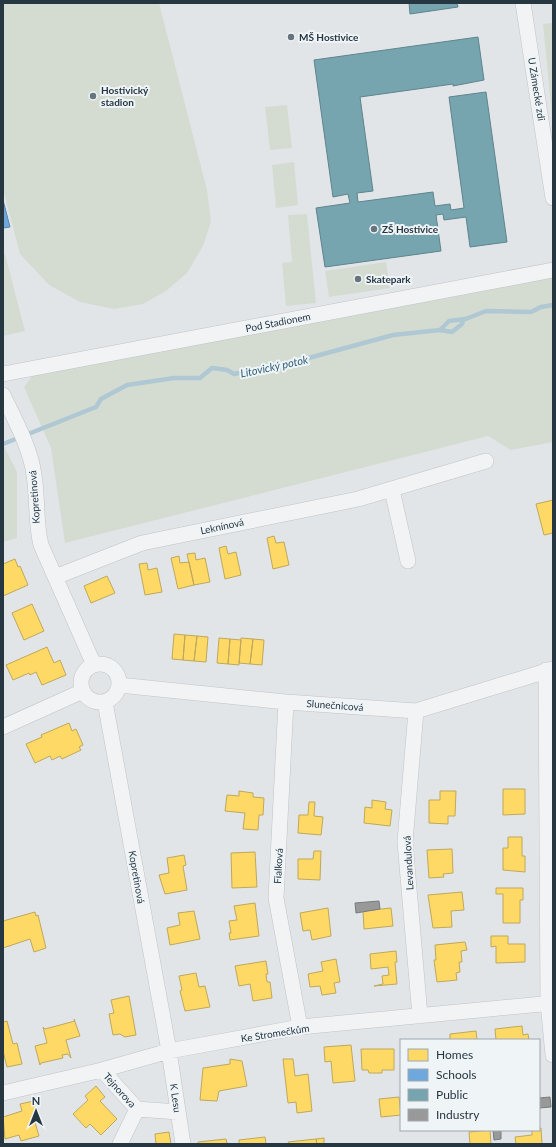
<svg xmlns="http://www.w3.org/2000/svg" width="556" height="1147" font-family="Lato,sans-serif">
<style>
.green{fill:#d4dcd2}
.homes{fill:#ffd966;stroke:#bea85b}
.schools{fill:#6fa8dc;stroke:#5986ae}
.public{fill:#76a5af;stroke:#5e848e}
.industry{fill:#999;stroke:#777c7f}
.lines{fill:none;stroke-linecap:round;stroke-linejoin:round}
.stream{stroke:#afc8d4;stroke-width:4.5}
.street-casing{stroke:#c0c3c6;stroke-width:16}
.street{stroke:#f2f3f4;stroke-width:15}
.poi-dot{fill:#68747c;stroke:#eff4f7;stroke-width:1.5}
.labels{text-anchor:middle;dominant-baseline:central;stroke-width:4;stroke-linejoin:round;paint-order:stroke}
.poi-label{font-size:10px;font-weight:bold;fill:#273742;stroke:#eff4f7;text-anchor:start}
.street-label{font-size:10px;fill:#273742;stroke:#eff4f7}
.water-label{font-size:11px;font-style:italic;fill:#2f5f78;stroke:#eff4f7}
</style>
<rect width="100%" height="100%" fill="#e2e5e8"/>
<path class="green" d="M3 3H159L207 190 211 222 203 246 187 273 166 291 143 304 114 309 80 302 49 285 20 254 3 189Z
M553 23V126L543 24Z
M287 105 292 148 270 150 265 107Z
M294 162 298 205 276 208 272 165Z
M307 214 316 303 286 306 282 263 292 262 288 215Z
M3 254H5L25 331 3 336Z
M386 262 390 288 329 297 325 271Z
M553 277V442L511 450 488 436 65 543 51 448 24 387 34 373Z
M3 444 17 472V538L3 542Z"/>
<path class="homes" d="M553 500V533L544 535 536 504Z
M274 536 276 543 284 542 289 565 273 569 267 538Z
M226 546 228 554 236 552 241 575 225 579 219 548Z
M195 553 196 560 205 558 210 582 194 585 187 554Z
M179 556 180 563 189 562 194 585 178 589 171 558Z
M15 559 18 567 20 566 28 585 3 596V564Z
M147 563 148 570 157 568 162 592 145 595 139 564Z
M107 576 115 593 91 603 84 586Z
M32 604 44 631 24 640 12 613Z
M174 634 185 635 183 660 172 659Z
M185 635 197 636 194 661 183 660Z
M197 636 208 637 206 662 194 661Z
M219 638 230 639 228 664 217 663Z
M241 638 253 639 250 664 239 663Z
M230 639 241 640 239 665 228 664Z
M253 639 264 640 262 665 250 664Z
M47 647 54 663 60 660 66 675 42 685 36 672 30 675 29 673 13 680 6 665Z
M69 723 72 731 76 729 83 745 79 747 81 750 62 759 60 756 52 760 50 756 35 763 26 744 42 737 41 735Z
M503 789H525V814L503 815Z
M239 791 253 793V797L264 798 263 815H259L258 830 243 829 245 813 225 811 227 795 239 796Z
M440 791H456L455 816H448V824L429 823V800H440Z
M372 800 386 802 385 809 392 810 390 826 364 823 365 807 372 808Z
M309 802H315L314 816 323 817 321 835 298 833 299 815H308Z
M508 837H522V856H525V872L503 870V848H508Z
M452 849 453 873 443 874 444 877 429 878 427 850Z
M314 851H321L320 880 298 879V859H313Z
M255 852 257 887 232 888 231 853Z
M184 855 186 865 183 866 187 890 165 894 159 875 169 873 167 858Z
M496 888H523V900H520V923H503V894H496Z
M462 892 464 910 451 911 452 927 433 928 428 895Z
M255 903 259 936 230 940 229 933H231L229 921 237 920 234 906Z
M328 908 331 936 312 940 310 930 303 931 300 913Z
M391 908 393 926 364 929 363 911Z
M194 911 200 939 170 945 167 928 180 925 178 913Z
M35 912 36 916 38 915 46 948 34 952 30 939 3 948V921Z
M491 936H508V944H525V962L496 963V946L491 947Z
M465 942 467 950 461 951 462 962H459L460 972 456 973 457 980 437 982 434 960H436L435 945Z
M396 951 397 962H395L397 984 374 986 383 984 382 976 389 975 388 967 371 969 370 954Z
M336 959 340 982 334 983 336 993 322 995 320 986 310 987 308 974 323 971 321 962Z
M266 961 268 974H266L267 982H270L272 998 253 1001 250 984 239 986 235 966Z
M196 973 199 987 205 986 210 1007 185 1011 180 991 182 990 179 976Z
M129 996 136 1035 125 1037 120 1034 113 1035 109 1014 114 1013 111 1000Z
M74 1019 80 1036 66 1040 71 1058 68 1054 62 1055 63 1058 41 1063 40 1065 35 1046 47 1043 43 1027 45 1029 75 1021Z
M7 1021 13 1044 17 1043 22 1064 7 1067 3 1051V1022Z
M522 1026 523 1035 528 1034 529 1040H496L495 1029Z
M476 1031 477 1040H450V1034Z
M351 1045 355 1081 333 1083 331 1061 325 1062 324 1047Z
M361 1049H394V1070H382V1073H369L368 1070H362Z
M230 1059 242 1061 247 1086 219 1091 217 1101 200 1100 203 1068 230 1064Z
M283 1059H293L295 1076 308 1074 312 1111 297 1113 296 1102 288 1103Z
M96 1086 105 1097 100 1101 117 1119 101 1135 90 1124 86 1128 73 1114 88 1100 85 1096Z
M399 1097 401 1115 381 1117 379 1099Z
M34 1101 38 1115 33 1116 39 1136 21 1141 19 1135 5 1139 3 1117 22 1111 20 1104Z
M539 1128H541L542 1144H516L515 1137 532 1135V1130H539Z
M490 1130 491 1144H470L469 1132Z
M169 1132 171 1144H156L155 1134Z
M265 1137 266 1144H239V1140Z
M324 1138V1144H317L316 1139Z
M226 1139 227 1143 229 1144H198V1142Z
M316 1139 317 1144H289L288 1142Z"/>
<path class="schools" d="M3 200 10 227 3 228Z"/>
<path class="public" d="M409 3H457L458 7 410 14Z
M478 37 484 80 453 86V84L360 97 373 191 357 193 358 202 433 192 435 206 450 204 451 210 464 208 449 97 486 92 507 242 470 247 466 217 444 220 443 214 436 215 441 251 325 267 316 208 350 203 348 194 333 197 314 60Z"/>
<path class="industry" d="M379 901 380 909 356 913 355 903Z
M550 1097 551 1107 539 1108V1098Z
M493 1130H501V1139L494 1140Z"/>
<g class="lines">
<path class="stream" d="M440 330 449 321 465 319
M3 444 96 407 101 399 127 385 174 378H200L212 368 227 370 234 374 305 359 393 335 440 330 452 332 462 324 463 320 486 311 531 312 541 307 553 305"/>
<defs>
<path id="street" d="M523 3 553 198
M3 374 553 270
M3 395C14 418 31 449 34 475 38 498 35 521 41 545L94 665
M392 490 408 561
M55 577 142 543 358 499 486 461
M81 683a19 19 0 1 1 38 0a19 19 0 1 1-38 0Z
M546 670 548 1003 553 1055
M119 685 286 702 416 711 553 669
M105 702 169 1051 183 1144
M286 702 276 898 300 1027
M416 711 405 842 420 1016
M3 727 83 691
M102 1070 137 1109 178 1112
M3 1093 102 1070 169 1051 300 1027 553 1003
M120 1144 137 1109"/>
</defs>
<use href="#street" class="street-casing"/>
<use href="#street" class="street"/>
</g>
<g class="poi-dot">
<circle cx="291" cy="37" r="4"/>
<circle cx="93" cy="96" r="4"/>
<circle cx="374" cy="229" r="4"/>
<circle cx="358" cy="279" r="4"/>
</g>
<g class="labels">
<g class="poi-label">
<text x="299" y="37">MŠ Hostivice</text>
<text x="101" y="90">Hostivický<tspan x="101" dy="12">stadion</tspan></text>
<text x="382" y="229">ZŠ Hostivice</text>
<text x="366" y="279">Skatepark</text>
</g>
<g class="street-label">
<text transform="translate(537 89) rotate(81)">U Zámecké zdi</text>
<text transform="translate(278 322) rotate(-11)">Pod Stadionem</text>
<text transform="translate(34 497) rotate(-94)">Kopretinová</text>
<text transform="translate(222 526) rotate(-12)">Leknínová</text>
<text transform="translate(335 705) rotate(4)">Slunečnicová</text>
<text transform="translate(408 863) rotate(-93)">Levandulová</text>
<text transform="translate(278 866) rotate(-87)">Fialková</text>
<text transform="translate(137 877) rotate(80)">Kopretinová</text>
<text transform="translate(275 1033) rotate(-9)">Ke Stromečkům</text>
<text transform="translate(120 1090) rotate(48)">Tejnorova</text>
<text transform="translate(176 1098) rotate(82)">K Lesu</text>
</g>
<g class="water-label">
<text transform="translate(274 366) rotate(-12)">Litovický potok</text>
</g>
</g>
<rect width="556" height="1147" fill="none" stroke="#273742" stroke-width="8"/>
<rect x="400" y="1039" width="140" height="92" fill="#eff4f7" stroke="#9fa8af"/>
<rect x="408" y="1049" width="20" height="12" fill="#ffd966" stroke="#9fa8af"/>
<text x="436" y="1059" font-size="12" fill="#273742">Homes</text>
<rect x="408" y="1069" width="20" height="12" fill="#6fa8dc" stroke="#9fa8af"/>
<text x="436" y="1079" font-size="12" fill="#273742">Schools</text>
<rect x="408" y="1089" width="20" height="12" fill="#76a5af" stroke="#9fa8af"/>
<text x="436" y="1099" font-size="12" fill="#273742">Public</text>
<rect x="408" y="1109" width="20" height="12" fill="#999999" stroke="#9fa8af"/>
<text x="436" y="1119" font-size="12" fill="#273742">Industry</text>
<g transform="translate(36 1111)" stroke="#eff4f7" stroke-width="3" paint-order="stroke">
<path d="M0-3L7 15L0 10L-7 15Z" fill="#273742"/>
<text y="-6" font-size="11" font-weight="bold" text-anchor="middle" fill="#273742">N</text>
</g>
</svg>
